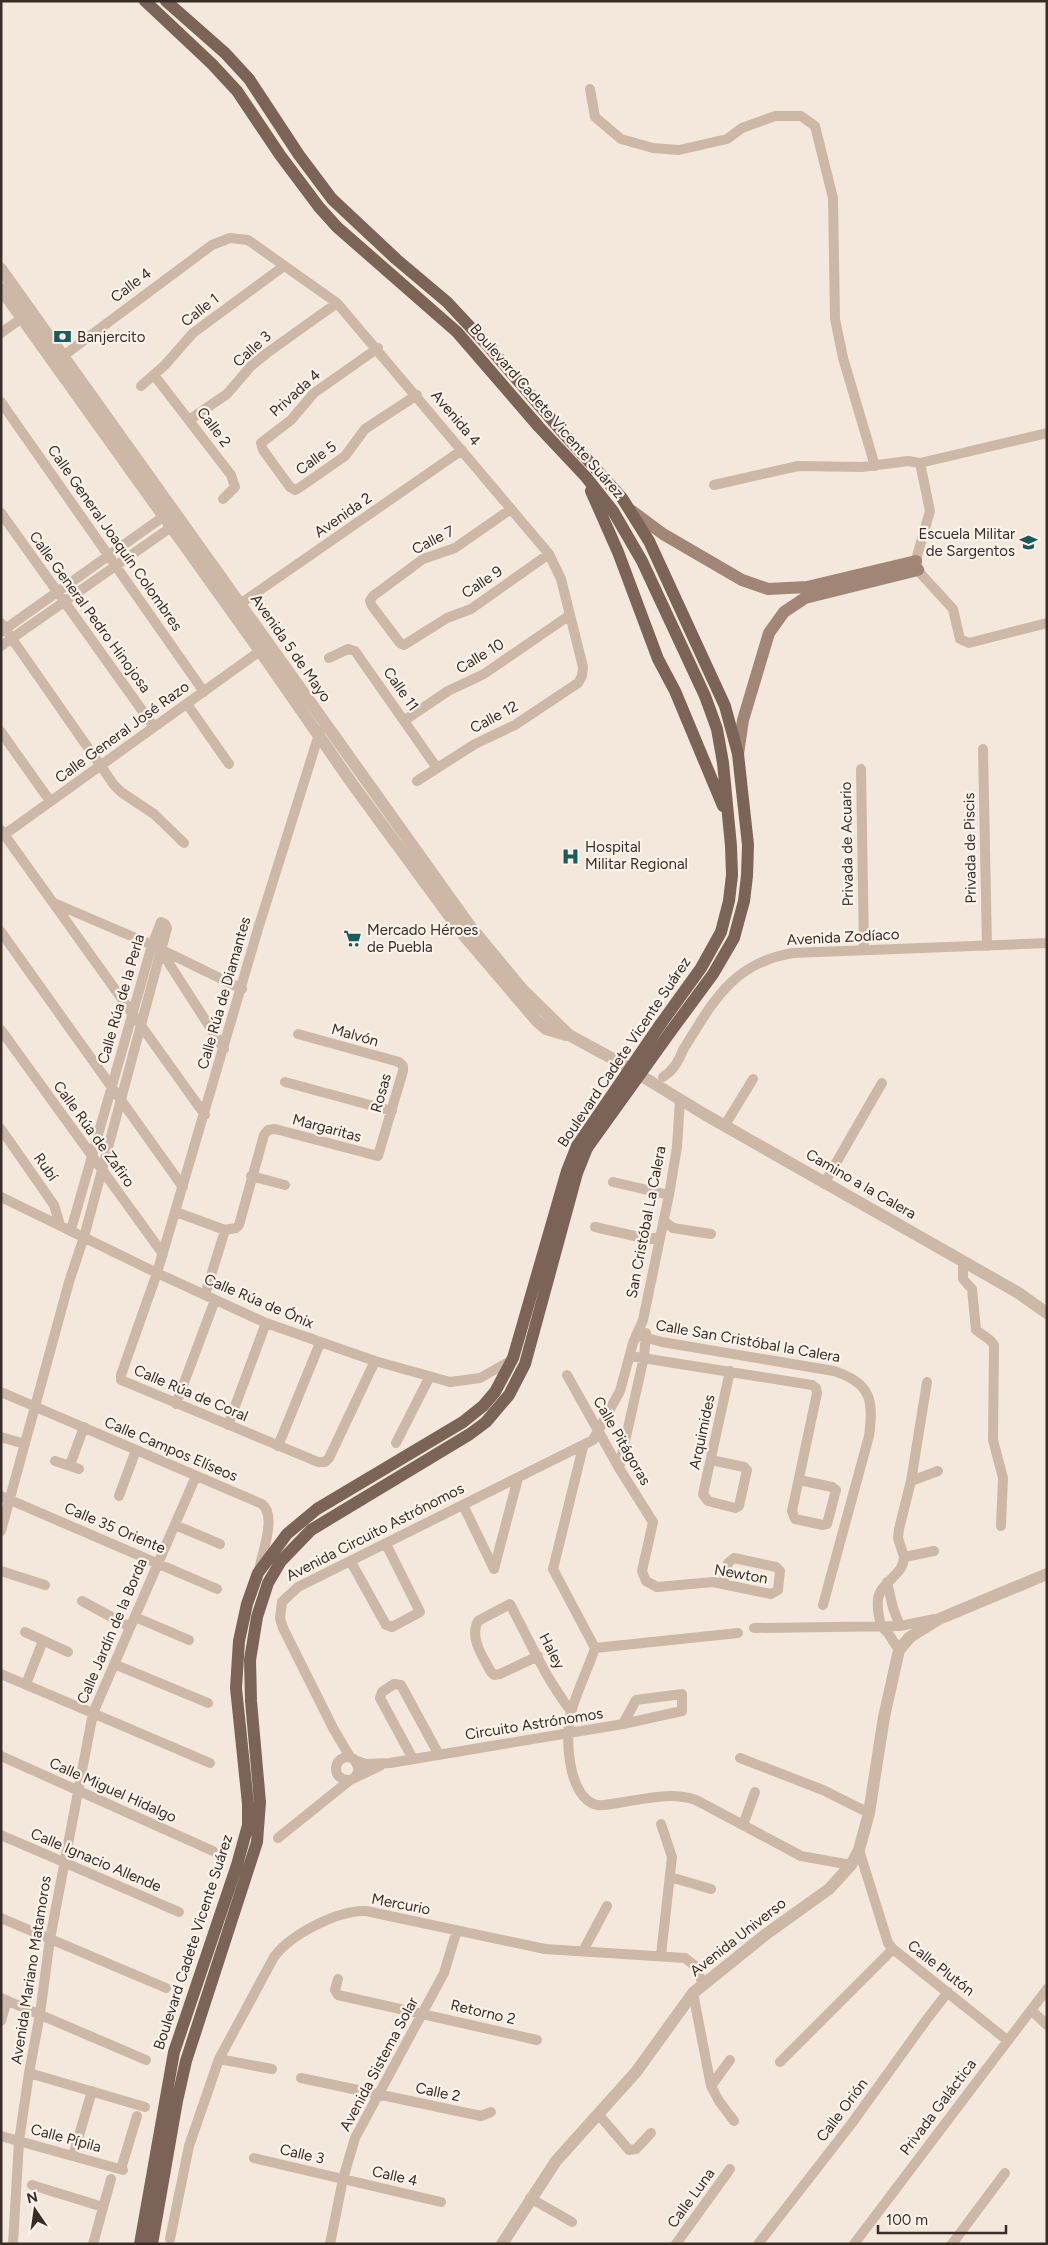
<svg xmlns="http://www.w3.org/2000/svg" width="1048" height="2245" font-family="Figtree,sans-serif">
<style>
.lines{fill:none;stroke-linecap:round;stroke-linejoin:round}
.minor{stroke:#cdb8a7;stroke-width:10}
.tertiary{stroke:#cdb8a7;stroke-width:12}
.secondary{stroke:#a18678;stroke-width:12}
.primary{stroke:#7c6358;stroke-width:12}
.primary-bridge{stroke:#7c6358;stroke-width:12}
.labels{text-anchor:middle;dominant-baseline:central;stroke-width:4.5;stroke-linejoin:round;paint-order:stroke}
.street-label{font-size:15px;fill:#392d28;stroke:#fbf2e9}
.poi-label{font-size:15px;fill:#392d28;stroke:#fbf2e9;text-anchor:start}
</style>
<rect width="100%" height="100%" fill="#f4e8dc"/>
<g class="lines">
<path class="minor" d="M590 89 595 117 621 139 653 148 679 150 727 139 742 128 775 116H801L815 126 833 198 835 319 843 358 875 466
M1 333 22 318
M378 348 314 393 291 420 261 443 263 450 290 487 295 490 299 488 345 456 365 429 417 395
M59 359 212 245 230 238 248 240 337 303 549 554 561 579 583 667 582 676 578 683 515 725 475 744 417 781
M154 375 231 475 235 487 223 499
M141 386 165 365 193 333 284 266
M1 402 204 692
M189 420 227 394 251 366 267 353 337 303
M920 463 930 511 917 556V565L921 574 953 609 960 639 969 643 1047 623
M714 485 798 466 862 467 908 461 920 463 1047 433
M511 509 455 548 423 559 373 596 370 601 372 606 400 643 404 645 447 618 471 609 549 554
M1 513 154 727
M240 604 462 450
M1 623 114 785 121 792 154 814 184 843
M1 632 170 512
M1 646 177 523
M329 658 348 649 355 651 437 768
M187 704 229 764
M405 720 448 691 484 674 570 615
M320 731 258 929 157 1273 121 1375V1380L318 1462H325L329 1458 375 1361
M1 732 50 801
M983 749 987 946
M861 769 864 950
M1 830 205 1115
M1 837 260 651
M54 903 152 945 242 989
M1 932 183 1187
M161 951 224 1049
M1 1030 163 1254
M663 1077C673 1071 679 1061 683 1050 713 1002 732 963 793 953L1047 943
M285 1082 392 1111
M725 1125 753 1079
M1 1129 54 1205 60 1225
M251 1176 285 1185
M613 1182 669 1195
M825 1182 882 1083
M1 1197 157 1273 266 1323 375 1361 450 1382 480 1378 512 1360
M176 1212 225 1230 236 1228 239 1225 264 1135 268 1130 275 1129 378 1156 403 1071V1066L399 1062 298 1034
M664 1221 673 1228 711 1234
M595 1227 648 1239 660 1237
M963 1262V1279L972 1289 976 1330 990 1340 994 1345 993 1440 1003 1478 1001 1526
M205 1295 225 1230
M636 1335 662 1342 834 1371C871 1383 874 1400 869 1436L823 1605
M630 1356 812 1385 816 1388 817 1393 792 1511 795 1519 823 1525 827 1524 836 1490 832 1487 799 1480
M567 1375 619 1468 653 1522 642 1571 646 1581 657 1587 713 1582 771 1594 778 1590 780 1571 776 1567 734 1558 728 1563 723 1584
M1 1392 262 1504C277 1516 262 1553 259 1570
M176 1404 215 1300
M228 1425 266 1323
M1 1437 25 1444
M396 1443 429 1378
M278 1446 320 1343
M583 1447 553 1569 595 1648
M711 1460 744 1467 747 1470 739 1506 735 1508 708 1501 703 1494 730 1371
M55 1461 79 1469
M70 1465 84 1427
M619 1468 644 1357 646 1333
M911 1481 938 1471
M1 1496 217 1589
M119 1496 136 1450
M463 1505 494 1569
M175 1525 220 1544
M1 1531 69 1282 84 1237 167 928 165 924 161 922 152 945 71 1230
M904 1557 898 1538 899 1529 911 1481 927 1382
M351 1562 386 1625 392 1627 420 1612 386 1544
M494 1569 518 1478
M1 1571 45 1585
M887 1582 893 1608 900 1626
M82 1601 130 1627
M135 1617 189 1640
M754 1628 900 1626 935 1619
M25 1632 68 1652
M595 1648C588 1669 578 1689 572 1709 564 1733 567 1798 597 1805 606 1806 616 1803 624 1802 649 1798 671 1792 696 1800L801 1856 851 1865
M595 1648 738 1633
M899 1650 888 1633 881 1626C879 1618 877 1608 878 1599 881 1581 904 1575 904 1557L934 1551
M538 1656 500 1674 494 1675 491 1672C483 1657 469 1638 478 1621L510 1604C529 1640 546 1679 571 1711
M114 1664 208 1703
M1 1674 210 1763
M26 1684 43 1641
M1 1756 213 1851
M350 1757 333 1728 283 1628 280 1618 282 1602 298 1587 593 1440 620 1391 633 1343 643 1320 669 1195 677 1147 680 1099
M740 1758 823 1790 869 1813
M413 1759 380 1698 382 1692 394 1684 401 1685 439 1755
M357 1761 366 1764 390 1763 623 1724 682 1711V1694L636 1700 623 1724
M356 1776 359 1769 354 1759C334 1750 328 1781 350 1780L380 1766
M743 1825 755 1792
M1 1835 179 1912
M278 1838 350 1780
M859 1850 888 1943 893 1949 1007 2040
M670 1877 711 1889
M1 1918 166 1988
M583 1951 607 1906
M661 1955 672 1857 661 1824
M338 1979 335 1990 338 1995 537 2040
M693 1993 711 2086 719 2101 734 2121
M1 1998 146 2060
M1031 2010 1047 2025
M1 2021 7 2000
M219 2059 272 2069
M780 2062 893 1949
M29 2073 145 2107
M301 2078 481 2116 491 2112
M711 2086 730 2060
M599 2115 629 2150 636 2149 651 2133
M1 2136 123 2170
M73 2156 92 2091
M254 2158 441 2202
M121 2169 137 2116
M32 2185 103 2207
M530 2198 572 2222
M170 2239 189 2146 219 2059 274 1957C291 1934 338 1910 366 1911L545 1949 685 1958 694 1965 703 1983
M13 2244 19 2141 29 2073 40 2014 50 1939 93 1713 196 1476
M93 2244 111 2179
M330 2244 343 2179 355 2138 444 1973 457 1930
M676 2244 730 2169
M758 2244 852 2123 927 2019 948 1992
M854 2244 1047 1989
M952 2244 1005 2173"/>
<path class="tertiary" d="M1 269 470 926 523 990 569 1035 617 1061 704 1114 1017 1292 1047 1313
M1 289 260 651 351 782 461 932 536 1020 546 1029 566 1035
M502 2244 556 2161 636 2072 693 1993 765 1935 829 1889 851 1865 859 1850 869 1813 884 1717 899 1650 910 1637 939 1619 1047 1574"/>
<path class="secondary" d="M632 511 663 534 742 580 768 589 807 587 916 561
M738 754 743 720 769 633 784 612 805 598 918 570"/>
<path class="primary" d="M145 1 212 64 237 91 280 155 319 207 337 227 457 332 539 427 586 477 613 511 642 561 705 696 717 729 723 763 731 846 732 875 729 901 721 932 701 968 660 1025
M166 1 225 53 249 79 299 155 332 199 396 259 447 302 489 347 565 435 622 498 649 541 725 706 738 754 748 845 747 876 744 901 734 938 713 974 671 1031
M591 491 618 552 658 659 675 691 723 806
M140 2244 174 2052 237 1865 248 1825V1804L236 1688 239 1641 247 1604 258 1573 287 1534 317 1509 463 1422 483 1406 495 1392 513 1358 567 1171 577 1146
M152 2244 177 2101 186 2061 257 1842 260 1802 251 1701 250 1660 257 1617 268 1583 281 1561 311 1530 470 1434 486 1422 509 1395 525 1364 577 1173 587 1148"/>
<path class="primary-bridge" d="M577 1146 660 1025
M587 1148 671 1031"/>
</g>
<defs>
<symbol id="bank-bare" viewBox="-9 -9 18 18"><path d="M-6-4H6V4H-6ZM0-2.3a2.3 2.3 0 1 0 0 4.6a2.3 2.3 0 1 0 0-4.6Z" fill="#1a5b5e" stroke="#fbf2e9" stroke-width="2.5" paint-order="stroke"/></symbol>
<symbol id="university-bare" viewBox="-9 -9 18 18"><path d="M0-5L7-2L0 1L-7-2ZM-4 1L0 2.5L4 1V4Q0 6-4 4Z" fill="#1a5b5e" stroke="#fbf2e9" stroke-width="2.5" paint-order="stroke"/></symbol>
<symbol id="hospital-bare" viewBox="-9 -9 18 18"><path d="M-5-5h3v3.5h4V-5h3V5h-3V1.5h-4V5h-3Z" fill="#1a5b5e" stroke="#fbf2e9" stroke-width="2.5" paint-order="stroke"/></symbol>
<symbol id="supermarket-bare" viewBox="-9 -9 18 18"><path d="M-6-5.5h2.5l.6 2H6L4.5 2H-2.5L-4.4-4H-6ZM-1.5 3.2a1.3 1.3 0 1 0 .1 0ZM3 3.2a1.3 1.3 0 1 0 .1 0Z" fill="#1a5b5e" stroke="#fbf2e9" stroke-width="2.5" paint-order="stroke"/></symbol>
</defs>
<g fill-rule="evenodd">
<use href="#bank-bare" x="50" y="324" width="25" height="25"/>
<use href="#university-bare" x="1016" y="530" width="25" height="25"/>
<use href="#hospital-bare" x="558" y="844" width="25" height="25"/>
<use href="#supermarket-bare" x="340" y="926" width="25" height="25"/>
</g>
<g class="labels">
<g class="street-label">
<text transform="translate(131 285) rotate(-37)">Calle 4</text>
<text transform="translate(200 310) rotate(-38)">Calle 1</text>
<text transform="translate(252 349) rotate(-42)">Calle 3</text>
<text transform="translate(295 393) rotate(-42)">Privada 4</text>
<text transform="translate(547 411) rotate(49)">Boulevard Cadete Vicente Suárez</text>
<text transform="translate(456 418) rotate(50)">Avenida 4</text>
<text transform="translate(214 427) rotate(53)">Calle 2</text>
<text transform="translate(316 458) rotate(-36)">Calle 5</text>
<text transform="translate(343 515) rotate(-35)">Avenida 2</text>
<text transform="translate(115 538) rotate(55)">Calle General Joaquín Colombres</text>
<text transform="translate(433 540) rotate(-27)">Calle 7</text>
<text transform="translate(482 582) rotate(-34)">Calle 9</text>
<text transform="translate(90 612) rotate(54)">Calle General Pedro Hinojosa</text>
<text transform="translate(291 648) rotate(55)">Avenida 5 de Mayo</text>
<text transform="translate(480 656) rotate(-31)">Calle 10</text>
<text transform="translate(401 689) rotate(55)">Calle 11</text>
<text transform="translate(494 717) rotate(-28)">Calle 12</text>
<text transform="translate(122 732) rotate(-36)">Calle General José Razo</text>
<text transform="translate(847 844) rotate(-91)">Privada de Acuario</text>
<text transform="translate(970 848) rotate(-91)">Privada de Piscis</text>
<text transform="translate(843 937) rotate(-3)">Avenida Zodíaco</text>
<text transform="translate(224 993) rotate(-74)">Calle Rúa de Diamantes</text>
<text transform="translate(121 999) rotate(-74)">Calle Rúa de la Perla</text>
<text transform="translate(355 1035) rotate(16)">Malvón</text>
<text transform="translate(624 1052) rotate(-56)">Boulevard Cadete Vicente Suárez</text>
<text transform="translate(381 1093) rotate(-74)">Rosas</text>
<text transform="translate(327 1128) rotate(15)">Margaritas</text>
<text transform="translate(94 1134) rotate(54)">Calle Rúa de Zafiro</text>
<text transform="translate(46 1167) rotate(55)">Rubí</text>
<text transform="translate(861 1184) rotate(30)">Camino a la Calera</text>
<text transform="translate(646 1222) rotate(-79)">San Cristóbal La Calera</text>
<text transform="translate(259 1301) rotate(23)">Calle Rúa de Ónix</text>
<text transform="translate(748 1341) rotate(10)">Calle San Cristóbal la Calera</text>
<text transform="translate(191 1393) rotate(23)">Calle Rúa de Coral</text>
<text transform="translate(702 1432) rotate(-78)">Arquimides</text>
<text transform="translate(622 1441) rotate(60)">Calle Pitágoras</text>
<text transform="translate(171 1449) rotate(23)">Calle Campos Elíseos</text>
<text transform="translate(115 1528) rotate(23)">Calle 35 Oriente</text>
<text transform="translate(375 1532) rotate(-27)">Avenida Circuito Astrónomos</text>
<text transform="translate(741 1574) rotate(10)">Newton</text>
<text transform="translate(112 1631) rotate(-67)">Calle Jardín de la Borda</text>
<text transform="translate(552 1651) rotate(62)">Haley</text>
<text transform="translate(534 1724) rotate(-9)">Circuito Astrónomos</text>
<text transform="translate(113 1790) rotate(24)">Calle Miguel Hidalgo</text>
<text transform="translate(96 1860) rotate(23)">Calle Ignacio Allende</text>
<text transform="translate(401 1904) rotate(11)">Mercurio</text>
<text transform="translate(738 1937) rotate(-38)">Avenida Universo</text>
<text transform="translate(193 1942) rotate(-72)">Boulevard Cadete Vicente Suárez</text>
<text transform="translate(941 1968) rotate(38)">Calle Plutón</text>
<text transform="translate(31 1970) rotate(-81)">Avenida Mariano Matamoros</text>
<text transform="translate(483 2012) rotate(13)">Retorno 2</text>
<text transform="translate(379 2064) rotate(-62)">Avenida Sistema Solar</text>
<text transform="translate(438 2092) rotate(12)">Calle 2</text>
<text transform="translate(938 2107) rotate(-53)">Privada Galáctica</text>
<text transform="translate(842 2110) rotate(-53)">Calle Orión</text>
<text transform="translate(66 2138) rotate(15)">Calle Pípila</text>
<text transform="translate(302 2154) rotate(13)">Calle 3</text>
<text transform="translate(395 2176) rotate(13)">Calle 4</text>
<text transform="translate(691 2198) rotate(-54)">Calle Luna</text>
</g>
<g class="poi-label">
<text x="77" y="337">Banjercito</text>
<text x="1015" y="534" text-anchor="end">Escuela Militar<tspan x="1015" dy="17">de Sargentos</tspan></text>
<text x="585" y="847">Hospital<tspan x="585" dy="17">Militar Regional</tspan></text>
<text x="367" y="930">Mercado Héroes<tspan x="367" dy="17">de Puebla</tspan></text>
</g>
</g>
<rect width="1048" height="2245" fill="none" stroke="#392d28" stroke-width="5"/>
<g transform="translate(35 2210) rotate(347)" stroke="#fbf2e9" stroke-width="4" paint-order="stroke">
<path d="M0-4L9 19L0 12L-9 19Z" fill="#392d28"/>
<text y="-8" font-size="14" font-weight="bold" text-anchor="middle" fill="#392d28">N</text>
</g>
<path d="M878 2225v8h128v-8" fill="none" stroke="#392d28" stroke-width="2.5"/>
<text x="886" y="2225" font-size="15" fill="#392d28" stroke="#fbf2e9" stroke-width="4" paint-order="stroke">100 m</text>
</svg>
